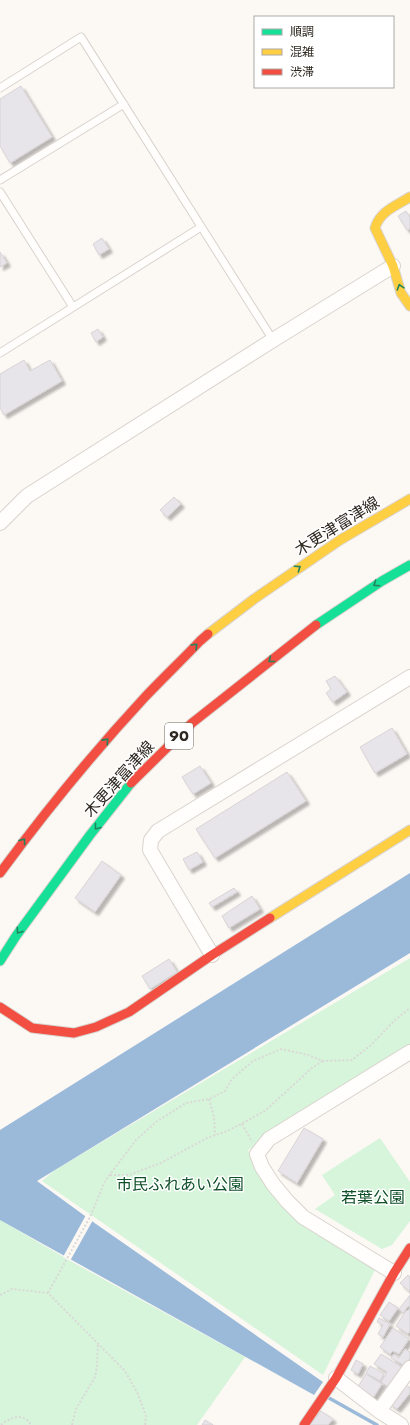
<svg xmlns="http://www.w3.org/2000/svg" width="410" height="1425" font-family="Jost,'Noto Sans JP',sans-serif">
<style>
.green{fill:#d6f5da}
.water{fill:#9bbada}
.pier{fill:#fcf8f4}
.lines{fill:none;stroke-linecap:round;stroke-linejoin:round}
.stream{stroke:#9bbada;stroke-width:3.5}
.building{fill:#e7e4ea;stroke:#d7d4d6;filter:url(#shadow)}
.lane-casing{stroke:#d9d3cd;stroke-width:9}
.street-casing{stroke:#d9d3cd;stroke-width:16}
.fast-casing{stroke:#d9d3cd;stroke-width:11}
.slow-casing{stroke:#d9d3cd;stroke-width:11}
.jam-casing{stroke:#d9d3cd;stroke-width:11}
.path{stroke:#dad9d7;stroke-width:2;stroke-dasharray:2 2;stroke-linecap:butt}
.lane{stroke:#fffefd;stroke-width:7}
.street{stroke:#fffefd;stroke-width:14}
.fast{stroke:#16e098;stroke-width:9}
.slow{stroke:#ffcf43;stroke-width:9}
.jam{stroke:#f24e42;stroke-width:9}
.oneway{stroke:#22845c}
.labels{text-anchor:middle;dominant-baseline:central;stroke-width:3;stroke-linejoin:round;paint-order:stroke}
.shield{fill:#fff;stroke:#6d6864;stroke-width:1}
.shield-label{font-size:15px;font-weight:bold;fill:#2e2821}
.street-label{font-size:16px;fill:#2e2821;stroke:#fff}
.park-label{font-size:16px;fill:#0d4f27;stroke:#fff}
</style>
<defs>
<filter id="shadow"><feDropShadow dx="3.5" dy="3.5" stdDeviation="1" flood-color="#0004"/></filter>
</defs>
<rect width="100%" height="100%" fill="#fcf8f4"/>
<path class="green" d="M410 958V1045L248 1150 282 1207 301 1221 375 1265V1270L323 1375 42 1181 55 1170Z
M380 1138 410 1182V1221L392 1245 382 1249 315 1209 335 1195 322 1175Z
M0 1220 74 1263 245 1357 197 1425H0Z"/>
<path class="water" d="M410 873V953L37 1181 96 1224 323 1382 314 1395 0 1220V1130Z"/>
<path class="pier" d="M86 1215 93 1220 70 1261 63 1257Z"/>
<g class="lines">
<path class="stream" d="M329 1398 377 1425"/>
</g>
<path class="building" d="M21 86 52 137 10 163 0 146V99Z
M406 211 410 217V229L407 230 398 216Z
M102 238 109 249 99 255 93 244Z
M0 252 7 263 0 267Z
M98 329 103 337 96 342 91 333Z
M24 360 30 371 50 360 62 381 4 415 0 408V374Z
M174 497 181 504 167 517 160 510Z
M335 676 347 692 333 702 326 693 331 689 326 681Z
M392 728 407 754 375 773 360 747Z
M200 766 211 783 193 794 182 777Z
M287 772 306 801 215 858 196 829Z
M197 852 203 862 189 870 183 859Z
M102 861 121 875 95 912 75 898Z
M234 888 237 892 212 907 209 903Z
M252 896 260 909 229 928 222 916Z
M169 959 177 972 150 989 142 976Z
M304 1128 323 1139 297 1183 278 1171Z
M408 1275 410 1277V1289L409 1291 400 1283Z
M410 1295V1307L408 1306 403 1313 399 1309Z
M389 1302 398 1308 389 1321 380 1315Z
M410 1309V1331L408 1334 396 1326 405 1312Z
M379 1318 390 1324 383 1337 378 1334 383 1325 377 1322Z
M393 1328 409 1339 399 1354 393 1351 390 1354 380 1347Z
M405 1349 410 1352V1358L405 1366 391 1358 394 1354 399 1358Z
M381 1354 405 1369 393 1390 381 1382 387 1372 374 1364Z
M356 1360 363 1364 358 1374 351 1370Z
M370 1366 384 1374 380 1381 366 1373Z
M366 1374 382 1384 373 1398 357 1388Z
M405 1384 410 1388V1393L397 1409 389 1403Z
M321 1411 333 1419 328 1425H310Z
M205 1420 213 1425H202Z"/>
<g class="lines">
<defs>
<path id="lane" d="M0 88 81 37 273 340
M0 180 124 104
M0 192 73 307
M0 353 201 227"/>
<path id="street" d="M0 523 27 496 273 340 393 266
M212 955 150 850 151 840 158 831 410 677
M394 1273 303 1217 287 1201 273 1184 262 1167 257 1154 269 1139 410 1052
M336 1378 379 1411 401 1425
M379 1411 410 1368"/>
<path id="fast" d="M316 625 382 581 410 565
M0 961 16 936 90 835 131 783"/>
<path id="slow" d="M410 197C396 206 380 211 375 228L393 266 401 293 410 306
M208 634 254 599 340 540 410 499
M270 918 410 830"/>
<path id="jam" d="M131 783 192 723 316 625
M0 873C45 812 93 753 145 697 163 678 182 660 200 641L208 634
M0 1007 32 1028 74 1033 96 1027 129 1012 212 955 270 918
M304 1425 336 1378 394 1273 410 1248"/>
</defs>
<use href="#lane" class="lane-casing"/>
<use href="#street" class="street-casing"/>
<use href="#fast" class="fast-casing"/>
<use href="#slow" class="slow-casing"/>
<use href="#jam" class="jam-casing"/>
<path class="path" d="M209 1099 214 1117 215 1135
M242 1124 252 1142
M110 1175H129L161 1163 207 1138 227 1131 245 1122 266 1110 313 1067 323 1061
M48 1293 91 1215 105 1181 136 1140 156 1122 186 1103 209 1099 225 1091 232 1079 253 1061 281 1049 308 1055 323 1061 352 1060 371 1045 394 1021 410 1008
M0 1295 12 1289 48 1293 125 1371 138 1394 146 1416 145 1425
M1 1425C11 1417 23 1412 31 1425
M72 1425 76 1409 95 1377 97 1367 98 1343"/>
<use href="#lane" class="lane"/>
<use href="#street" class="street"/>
<use href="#fast" class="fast"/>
<use href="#slow" class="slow"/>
<use href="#jam" class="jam"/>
</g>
<defs><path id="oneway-chevron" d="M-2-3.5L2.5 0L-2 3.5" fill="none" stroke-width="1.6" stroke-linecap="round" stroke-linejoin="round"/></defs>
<g class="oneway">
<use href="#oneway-chevron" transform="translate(400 287) rotate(-107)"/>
<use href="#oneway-chevron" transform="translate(298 568) rotate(-34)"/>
<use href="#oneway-chevron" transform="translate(376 584) rotate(146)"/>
<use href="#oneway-chevron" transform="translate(195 646) rotate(-45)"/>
<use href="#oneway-chevron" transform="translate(271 660) rotate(142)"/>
<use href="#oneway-chevron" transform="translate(106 741) rotate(-48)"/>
<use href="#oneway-chevron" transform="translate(97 827) rotate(128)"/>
<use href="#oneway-chevron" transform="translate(23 841) rotate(-54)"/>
<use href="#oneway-chevron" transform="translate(19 931) rotate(126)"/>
</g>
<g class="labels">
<rect class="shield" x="165" y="723" width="28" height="26" rx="3"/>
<g class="shield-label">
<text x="179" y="736">90</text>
</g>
<g class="street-label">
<text transform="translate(337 526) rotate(-32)">木更津富津線</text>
<text transform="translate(119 779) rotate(-48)">木更津富津線</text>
</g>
<g class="park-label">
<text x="180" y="1184">市民ふれあい公園</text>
<text x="373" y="1197">若葉公園</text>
</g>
</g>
<rect x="254" y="16" width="140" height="72" fill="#ffffff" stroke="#aba9a6"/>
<rect x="262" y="29" width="20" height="6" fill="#16e098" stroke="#aba9a6"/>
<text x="290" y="36" font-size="12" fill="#2e2821">順調</text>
<rect x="262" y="49" width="20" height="6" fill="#ffcf43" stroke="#aba9a6"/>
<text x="290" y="56" font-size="12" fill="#2e2821">混雑</text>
<rect x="262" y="69" width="20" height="6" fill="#f24e42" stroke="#aba9a6"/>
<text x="290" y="76" font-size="12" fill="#2e2821">渋滞</text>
</svg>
